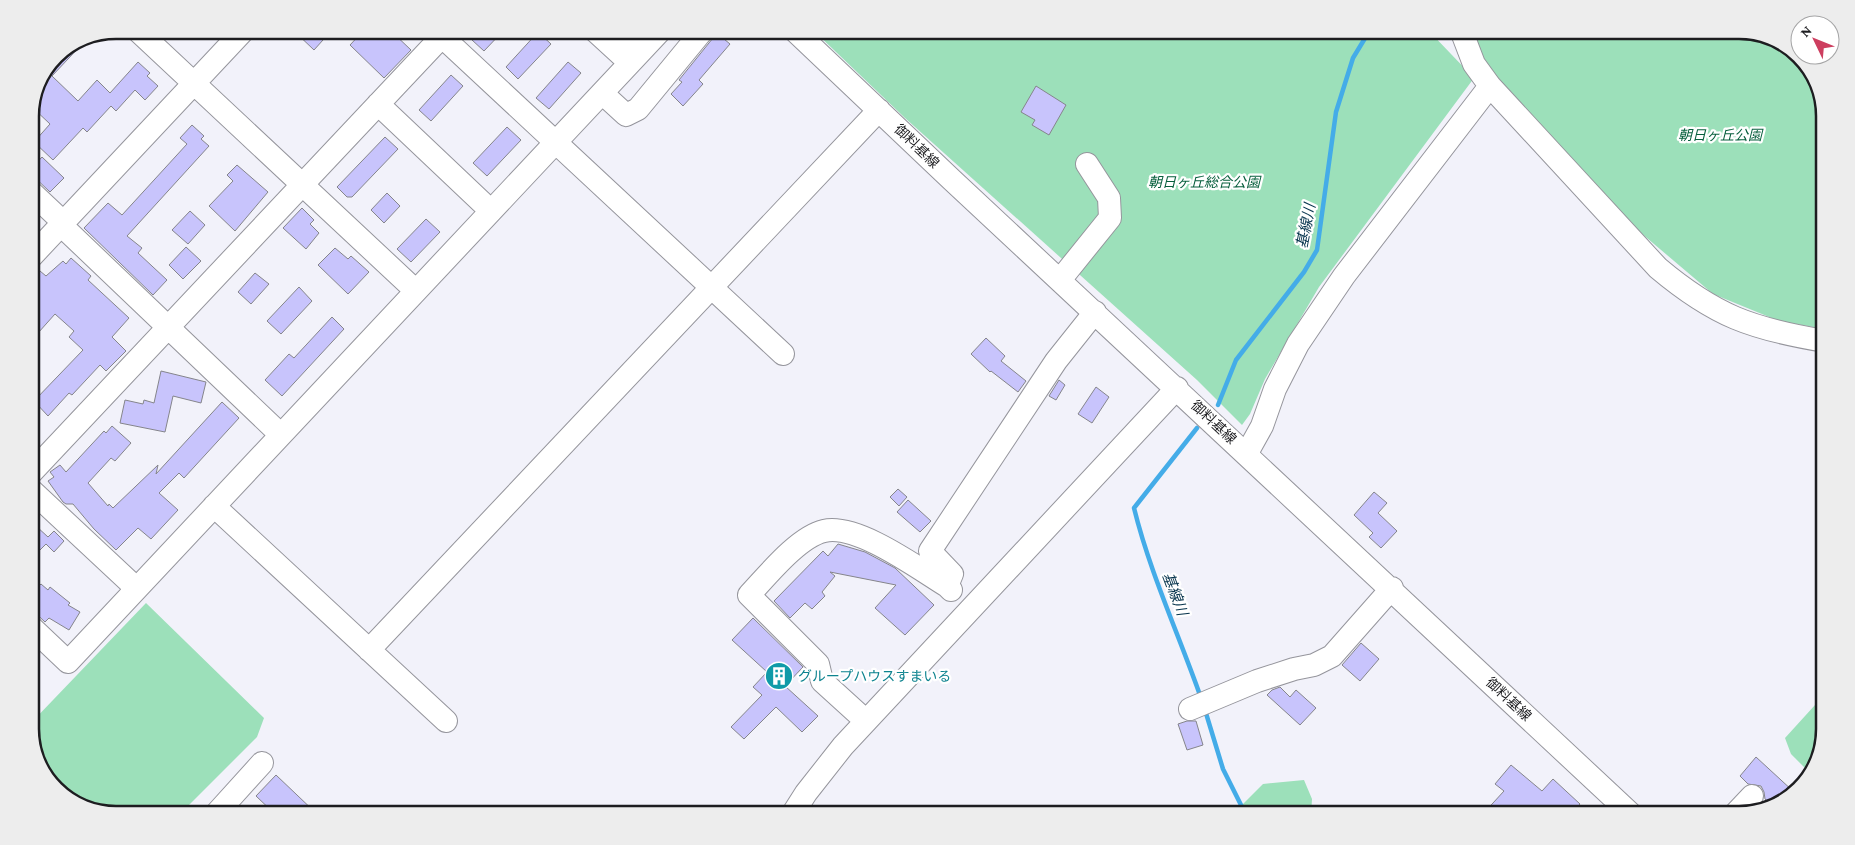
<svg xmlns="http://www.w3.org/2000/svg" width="1855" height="845" font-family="'Crimson Pro','Noto Sans JP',serif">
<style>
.green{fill:#9ce0ba}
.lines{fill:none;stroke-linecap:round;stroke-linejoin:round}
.stream{stroke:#44ace8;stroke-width:4.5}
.building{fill:#c8c4fc;stroke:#85858b}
.minor-casing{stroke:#95959c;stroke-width:24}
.minor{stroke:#fff;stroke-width:22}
.labels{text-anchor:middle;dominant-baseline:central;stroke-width:4.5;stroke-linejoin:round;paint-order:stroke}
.park-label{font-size:14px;font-style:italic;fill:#075f3d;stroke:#fff}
.street-label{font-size:14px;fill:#1d1d20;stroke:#fff}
.culture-label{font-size:14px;fill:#0d838f;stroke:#fff;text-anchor:start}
.water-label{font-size:15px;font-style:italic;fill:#07344d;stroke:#fff}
.rim{fill:none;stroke:#1d1d20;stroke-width:2.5}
</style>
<rect width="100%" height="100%" fill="#f2f2fa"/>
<path class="green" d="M813 30H1428L1474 78 1319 287 1265 379 1250 414 1242 425 1197 380 905 118Z
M1452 30H1739L1772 37 1810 68 1825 110V329L1779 321 1713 294 1536 144Z
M146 603 264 718 257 737 179 815H116L83 808 45 777 30 735V724Z
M1825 694C1825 720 1828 751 1810 773L1791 754 1785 738Z
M1304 780 1312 799 1311 815H1232L1263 784Z"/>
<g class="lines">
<path class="stream" d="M1218 405 1236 360 1304 272 1317 250 1336 112 1353 58 1370 30
M1197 428 1134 508C1150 573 1179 635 1201 698
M1205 710 1223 769 1246 815"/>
</g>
<path class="building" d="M293 30H332L314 50Z
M364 30H390L411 50 384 78 350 45Z
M481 30H504L484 51 472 40Z
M716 30 726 37 724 39 730 44 699 80 703 84 683 106 671 94 682 82 679 80 713 38Z
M538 32 551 44 518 79 506 67Z
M81 38 84 42 52 76 78 101 97 80 110 93 138 62 150 73 147 76 158 86 145 100 135 90 116 111 111 106 87 132 83 128 53 160 34 142 50 124 32 107 55 55Z
M568 62 581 73 549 109 536 98Z
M451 75 463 86 431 121 419 110Z
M1036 86 1066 105 1049 135 1032 125 1035 120 1021 112Z
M192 125 204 136 201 139 209 146 127 236 142 248 138 253 167 280 153 295 84 228 108 203 122 215 187 144 180 138Z
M507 127 521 140 487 176 473 163Z
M385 137 398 149 352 197H347L337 187Z
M42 157 64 178 50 192 30 173V170Z
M237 165 268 192 235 231 209 206 233 181 227 175Z
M387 193 400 206 384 223 371 210Z
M302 208 314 220 310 224 319 233 306 249 283 228Z
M190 211 205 225 188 244 172 230Z
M426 219 440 232 411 262 397 249Z
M186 247 201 261 183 279 169 265Z
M335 248 348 259 351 256 369 272 348 294 318 265Z
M71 258 91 276 88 280 129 318 112 337 126 351 106 371 100 365 72 395 69 393 48 416 34 401 83 350 69 337 74 331 55 314 30 342V283L40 271 46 276 63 261 66 264Z
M255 273 269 284 251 304 238 292Z
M299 287 312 301 281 334 267 321Z
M332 317 344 329 282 396 265 380 289 354 294 358Z
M986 338 1005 356 1001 361 1026 381 1018 392 991 371 990 372 971 354Z
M161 371 206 382 201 403 173 396 165 432 120 423 125 400 143 404 144 400 154 403Z
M1059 380 1065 385 1056 400 1049 396Z
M1096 387 1109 397 1092 423 1078 414Z
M222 402 239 418 184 478 179 473 159 493 178 510 151 539 138 528 116 550 94 529 73 504H66L63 502 48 481 54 477 50 472 60 465 66 472 104 431 106 433 112 426 131 443 115 461 111 458 88 483 108 506 109 504 113 508 158 465 156 474Z
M898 489 907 497 899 506 890 497Z
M1374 492 1387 503 1378 513 1397 531 1381 548 1369 537 1373 533 1354 515Z
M908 500 931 521 920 532 897 512Z
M36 526 48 537 54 531 64 541 54 552 46 544 30 560V532Z
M838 544 865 552 895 568 934 605 905 635 875 608 896 585 830 572 835 576 822 592 825 596 812 609 805 603 790 618 774 601 823 551 828 556Z
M41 584 48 590 50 587 70 603 68 605 80 612 69 630 49 618 45 622 30 608V595Z
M753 618 803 667 785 686 818 716 802 732 776 707 744 739 731 727 762 695 753 687 767 672 732 640Z
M1361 643 1379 659 1360 681 1342 665Z
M1280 687 1290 697 1296 690 1316 708 1300 725 1267 695 1272 690Z
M1187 721H1196L1203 745 1187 750 1178 724Z
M1756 757 1794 792 1787 801 1772 805 1765 799 1764 792 1761 786 1748 784 1740 776Z
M1511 765 1542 791 1553 779 1580 804 1570 815H1482L1504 791 1495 784Z
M276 775 318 815H276L256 796Z"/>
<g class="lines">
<defs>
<path id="minor" d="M137 30 416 291
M435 30 783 354
M594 30 630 63
M624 30 644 48
M794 30 952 180 1632 815
M1461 30 1474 64 1490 86 1658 268C1715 316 1752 329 1825 341
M602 93 626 115 638 109 703 30
M378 104 491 211
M30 191 64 223
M61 225 281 435
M30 258 244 30
M1060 280 1110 218 1109 198 1087 164
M1247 453 1262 426 1275 389 1298 344 1344 276 1490 86
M30 474 448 30
M30 489 136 588
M214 506 446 721
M951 590 947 586 952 574 930 551 1056 361 1095 312
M30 626 68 662 661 30
M369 650 879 110
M1190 709 1257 681 1294 669 1314 665 1332 656 1392 588
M866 721 822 681 818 664 749 595C767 576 798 537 824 531 857 523 919 569 947 586
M215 815 262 763
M792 815 806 793 843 746 1177 388
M1734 815 1752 796"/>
</defs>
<use href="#minor" class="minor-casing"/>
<use href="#minor" class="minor"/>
</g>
<defs>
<symbol id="building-disc" viewBox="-11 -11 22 22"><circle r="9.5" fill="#0f9aa8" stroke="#fff"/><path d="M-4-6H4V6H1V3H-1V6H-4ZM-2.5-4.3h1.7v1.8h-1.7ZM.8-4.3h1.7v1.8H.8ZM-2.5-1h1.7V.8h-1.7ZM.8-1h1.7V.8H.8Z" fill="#fff"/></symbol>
</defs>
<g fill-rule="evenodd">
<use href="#building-disc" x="763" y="660" width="32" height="32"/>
</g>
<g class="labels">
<g class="park-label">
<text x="1720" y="135">朝日ヶ丘公園</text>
<text x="1204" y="182">朝日ヶ丘総合公園</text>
</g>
<g class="street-label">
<text transform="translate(917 146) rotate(44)">御料基線</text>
<text transform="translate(1214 422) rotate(43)">御料基線</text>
<text transform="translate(1509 699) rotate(43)">御料基線</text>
</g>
<g class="culture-label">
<text x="798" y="676">グループハウスすまいる</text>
</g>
<g class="water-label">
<text transform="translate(1306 226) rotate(-79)">基線川</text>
<text transform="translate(1175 594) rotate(69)">基線川</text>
</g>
</g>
<path d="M0 0H1855V845H0ZM116 39H1739A77 77 0 0 1 1816 116V729A77 77 0 0 1 1739 806H116A77 77 0 0 1 39 729V116A77 77 0 0 1 116 39Z" fill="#ededed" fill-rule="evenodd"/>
<path class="rim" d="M116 39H1739A77 77 0 0 1 1816 116V729A77 77 0 0 1 1739 806H116A77 77 0 0 1 39 729V116A77 77 0 0 1 116 39Z"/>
<g transform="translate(1815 40) rotate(313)"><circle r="24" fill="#ffffff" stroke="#a5a5a6"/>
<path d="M0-4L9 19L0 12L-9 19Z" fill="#cd3e5f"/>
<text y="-8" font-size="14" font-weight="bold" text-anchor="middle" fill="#1d1d20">N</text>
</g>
</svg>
